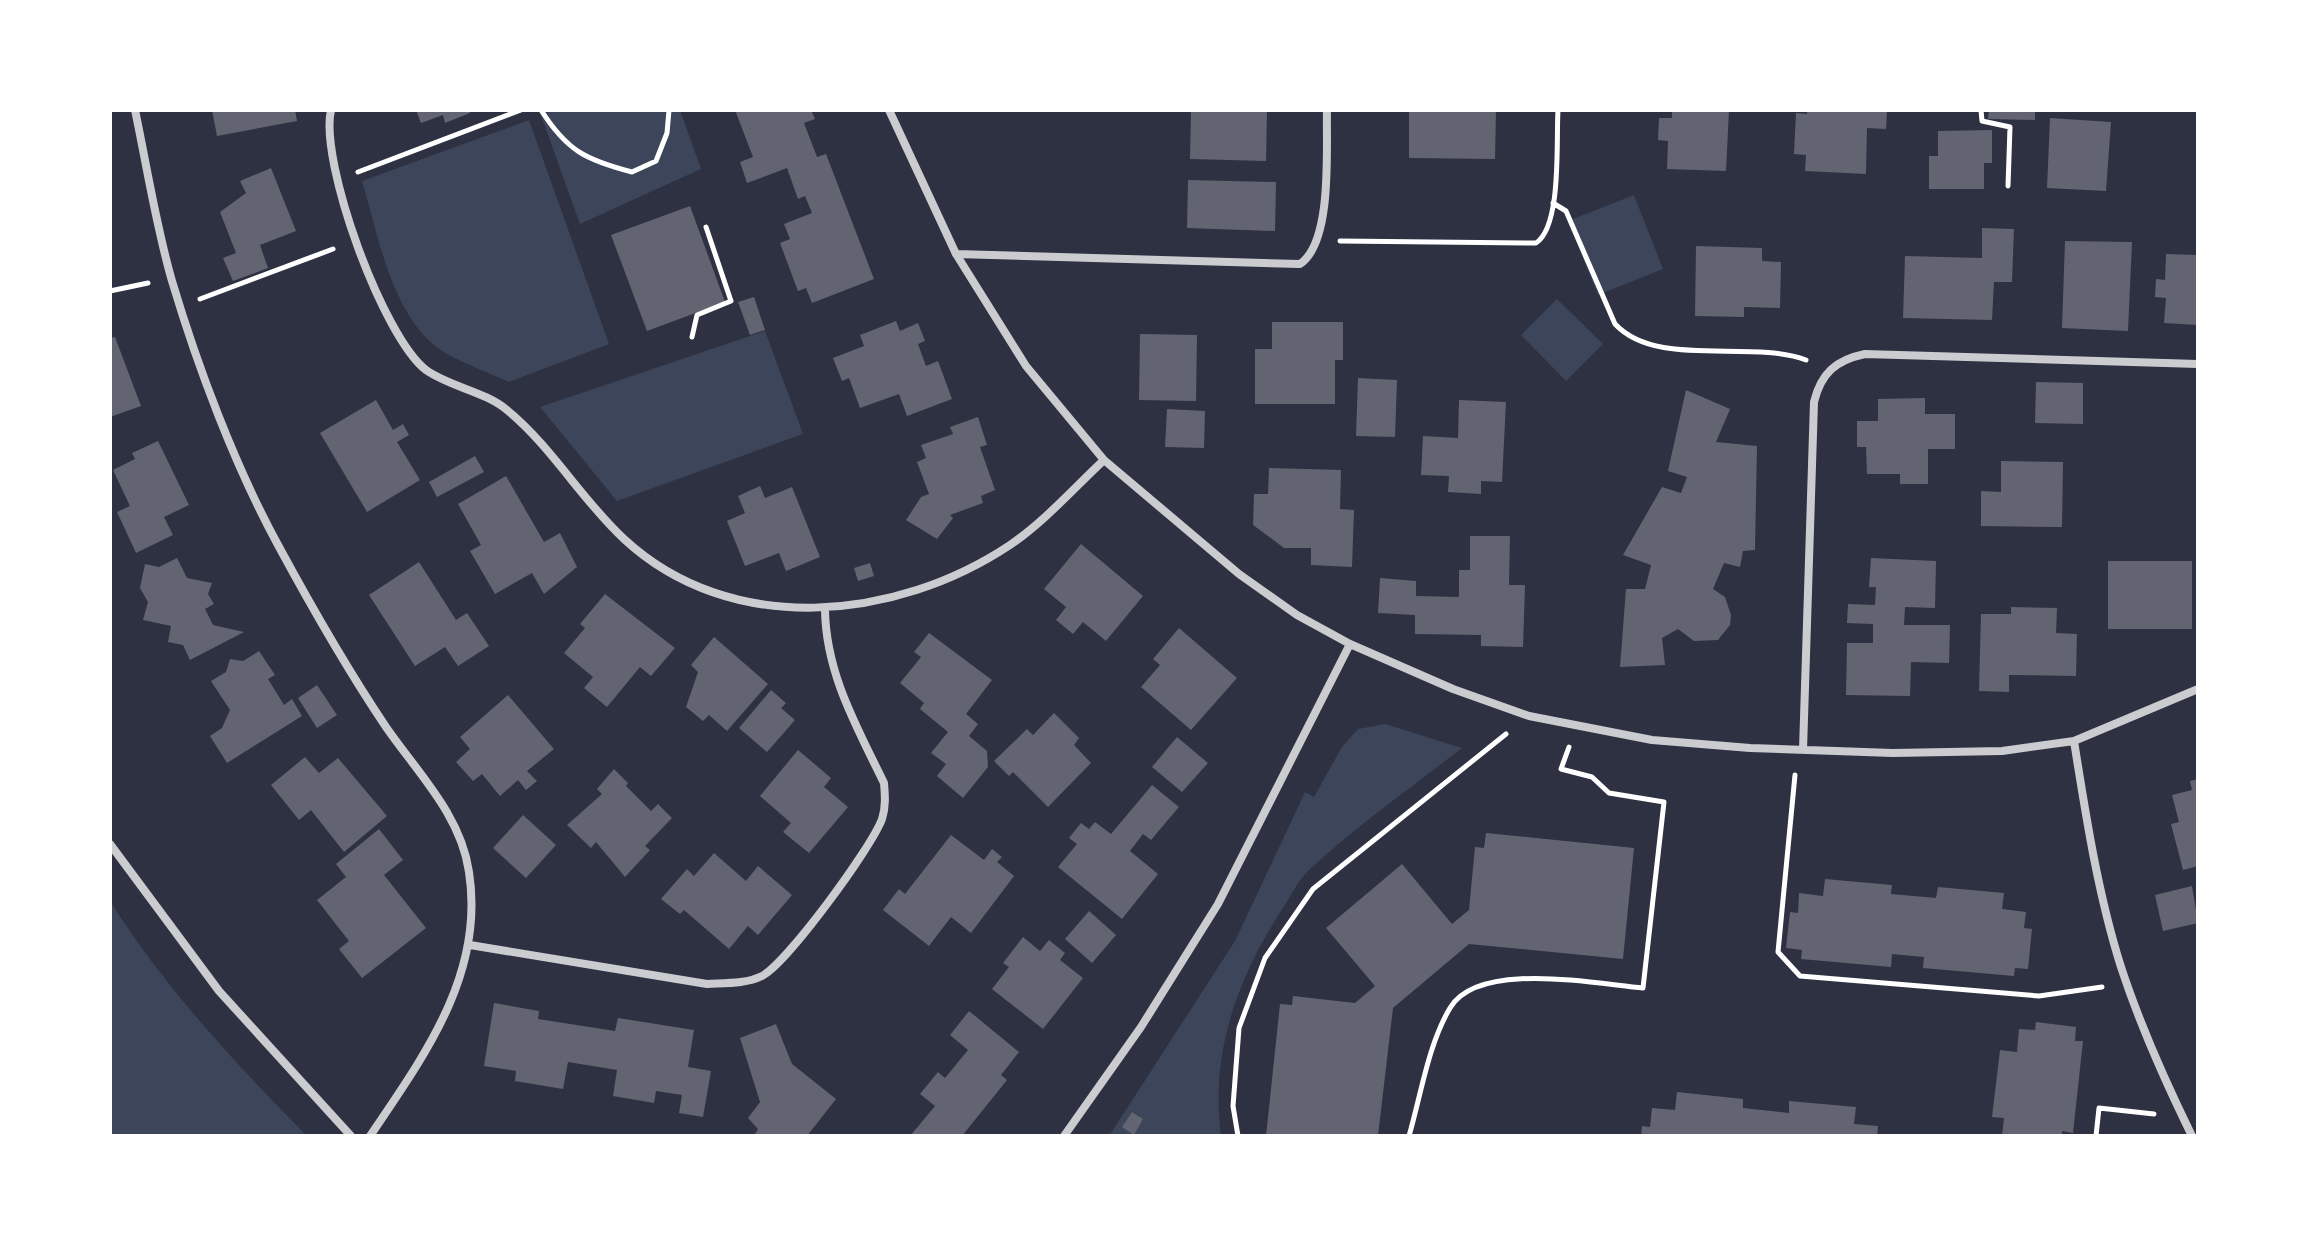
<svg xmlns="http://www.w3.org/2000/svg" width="2308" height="1246" font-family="Manrope,sans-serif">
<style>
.green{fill:#3c4559}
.building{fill:#626471}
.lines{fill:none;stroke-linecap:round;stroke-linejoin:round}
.path{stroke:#fff;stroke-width:5}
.minor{stroke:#caccd0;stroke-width:8}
</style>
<rect width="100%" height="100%" fill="#2d3142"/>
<path class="green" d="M539 110H680L701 169 580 224Z
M529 120 609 344 509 382C489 373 467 365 447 354 392 322 379 237 362 181Z
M1634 195 1663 269 1598 295 1568 221Z
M1557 299 1603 344 1566 381 1521 335Z
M765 331 803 434 617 501 540 407Z
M1385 724 1462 748C1411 788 1356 826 1309 870 1297 881 1290 898 1281 911 1237 980 1210 1053 1221 1136H1109L1235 941 1305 792 1314 797 1342 747 1358 729Z
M110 901C165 988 235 1063 307 1136H110Z"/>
<path class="building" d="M212 110H295L297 121 217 136Z
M416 110H469L470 113 445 123 443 115 421 123Z
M735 110H811L815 119 804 123 817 157 826 154 874 279 812 303 806 288 798 291 780 243 790 239 784 224 812 213 805 196 798 199 787 168 747 183 740 162 753 157Z
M1191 110H1267L1266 161 1190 159Z
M1409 110H1496L1495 159 1409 158Z
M1672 110H1729L1726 171 1667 169 1668 141 1658 140 1659 118H1672Z
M1807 110H1887L1886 129 1867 128 1866 174 1805 171 1806 155 1794 154 1796 113 1807 114Z
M1989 110H2035V120L1988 119Z
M2050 118 2111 122 2106 191 2047 188Z
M1992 130V163H1984V189H1929V156H1938V131Z
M271 168 296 231 260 245 268 268 233 281 223 258 236 253 220 212 246 193 240 181Z
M1188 180 1276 182 1275 231 1187 228Z
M690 206 725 302 647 331 611 235Z
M1982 228 2014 229 2012 282H1994L1992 320 1903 318 1905 256 1982 258Z
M2065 241 2132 242 2128 331 2062 328Z
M1696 246 1762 248V261L1781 262 1780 308 1744 307V317L1695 316Z
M2166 254 2198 255V325L2164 323 2166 298 2155 297 2156 279 2165 280Z
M754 297 765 330 750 335 738 302Z
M896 321 900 331 918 323 925 341 918 344 926 366 938 361 952 399 907 416 899 394 860 408 849 378 842 381 833 358 864 346 860 335Z
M1272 322H1343V360H1335V404H1255V349H1272Z
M1140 334 1197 335 1196 401 1139 400Z
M115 337 141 406 110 417V338Z
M1358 378 1397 380 1395 437 1356 436Z
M2036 382 2083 383V424L2035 423Z
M1686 390 1730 409 1716 442 1757 446 1755 550 1743 551 1740 567 1724 563 1713 589 1725 597 1731 615 1730 625 1718 640 1694 641 1678 629 1662 638 1665 665 1620 667 1626 589H1645L1651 565 1623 555 1662 487 1681 493 1687 477 1668 471Z
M1925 398V414H1955V449H1928V484H1900V474H1867L1866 447H1857V421H1878V399Z
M376 400 393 430 403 424 409 435 397 442 420 480 367 512 320 433Z
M1459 400 1506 402 1502 482 1481 481V494L1448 492 1449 476 1421 475 1423 436 1458 438Z
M1167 409 1205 411 1204 448 1165 447Z
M978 417 987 445 980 447 995 490 981 496 983 503 950 515 953 518 937 539 906 520 921 497 929 494 917 462 926 458 921 445 953 434 950 427Z
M158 441 189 505 164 517 173 535 136 553 117 512 130 506 113 470 135 459 132 453Z
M475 456 484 472 437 497 429 482Z
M2001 461 2063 462 2062 527 1981 526V491L2001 492Z
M1269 468 1341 470 1340 509 1354 510 1352 567 1311 565V548H1284L1253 525 1254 494H1268Z
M506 476 544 542 560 533 577 567 544 594 532 573 495 594 470 551 481 545 458 504Z
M760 486 765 498 792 487 820 557 786 571 779 553 745 566 727 521 745 513 738 496Z
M1470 536H1510L1509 585H1525L1523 647 1481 646V635L1415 634V615L1378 613 1380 578 1416 581V596L1459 597V570H1470Z
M1081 544 1143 596 1106 641 1083 622 1073 634 1056 620 1066 607 1044 589Z
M177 558 187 578 212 583 208 594 214 604 205 609 213 625 244 632 190 660 183 645 168 642 171 626 143 620 148 602 140 588 145 564 159 567Z
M1871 558 1936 561 1935 608 1905 607 1904 625H1950L1949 663 1911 662 1910 696 1846 695 1847 643H1873V624L1847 623 1848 604 1875 605 1876 587H1869Z
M2108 561H2192V629H2108Z
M419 562 456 620 467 613 489 646 458 666 445 647 415 666 369 595Z
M870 563 874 576 858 581 854 568Z
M605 594 675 648 651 676 640 667 607 707 584 688 593 677 564 653 585 628 580 624Z
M2011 607 2057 608 2056 633 2077 634 2076 676 2009 675V692L1979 691 1981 614H2011Z
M1179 628 1237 678 1191 730 1141 687 1160 665 1153 659Z
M929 633 992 680 966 714 978 724 969 736 987 751 988 767 963 798 937 776 946 764 931 753 948 732 920 709 924 703 900 683 921 657 914 652Z
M714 637 768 684 727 731 709 715 703 721 686 707 698 672 691 665Z
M259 651 275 675 268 679 284 705 292 699 302 716 227 763 210 736 222 728 230 710 211 681 226 672 230 659 243 661Z
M317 685 337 715 317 728 298 698Z
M771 690 786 703 781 708 795 720 767 752 739 728Z
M508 695 554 749 527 771 537 781 526 790 518 780 500 796 482 774 473 781 456 762 470 749 460 737Z
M1054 713 1079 738 1074 745 1091 763 1048 807 1013 772 1009 776 994 761 1027 729 1033 735Z
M1177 737 1208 763 1182 792 1152 767Z
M798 750 831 778 824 787 848 807 809 853 783 832 791 823 760 796Z
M305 757 319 773 338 758 387 816 344 852 311 810 299 820 271 785Z
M614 769 628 783 626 786 651 811 658 804 672 818 645 846 650 850 625 877 596 842 591 848 567 825 602 794 597 789Z
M2198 779V866L2183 870 2171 824 2179 822 2172 795 2192 790 2190 781Z
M1152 785 1179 807 1151 840 1143 834 1130 851 1158 874 1122 919 1058 867 1077 844 1069 838 1081 823 1089 829 1095 822 1111 834Z
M523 815 556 845 526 878 493 848Z
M379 829 403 860 384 875 426 928 362 978 339 949 349 941 317 900 346 877 336 864Z
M1486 833 1634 848 1623 959 1469 944 1393 1008 1378 1136H1266L1280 1004 1292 1005 1293 996 1355 1003 1375 986 1326 928 1402 864 1452 924 1469 910 1475 847 1484 848Z
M951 835 984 860 992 849 1002 857 997 862 1014 876 971 933 951 917 929 946 883 910 899 889 905 894Z
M714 853 746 881 758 866 792 895 758 935 748 926 729 949 684 910 680 914 661 899 687 869 694 876Z
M1825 879 1892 885 1891 894 1936 898 1938 887 2004 893 2002 909 2026 912 2024 928 2032 929 2028 969 2015 968 2014 976 1923 968 1924 957 1892 954 1891 967 1801 959 1802 950 1786 948 1790 912 1798 913 1799 893 1823 896Z
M2192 886 2198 923 2163 931 2155 895Z
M1089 911 1116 935 1092 963 1065 939Z
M1023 937 1040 951 1049 940 1065 953 1060 960 1083 978 1043 1029 992 989 1009 967 1003 963Z
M494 1003 539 1011 538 1019 615 1031 618 1018 694 1030 688 1067 711 1071 703 1117 679 1113 682 1095 656 1091 654 1103 613 1096 617 1070 568 1062 563 1089 515 1081 516 1071 484 1066Z
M969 1011 1019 1052 1001 1075 1007 1080 962 1136H910L935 1106 920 1094 938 1072 945 1078 968 1050 950 1035Z
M2036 1022 2076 1027 2075 1041H2083L2073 1133 2062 1131V1136H2002L2004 1118 1992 1117 2000 1050 2017 1052 2019 1029 2035 1030Z
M776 1024 792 1064 836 1099 807 1136H754L758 1129 748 1118 760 1102 740 1038Z
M1677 1092 1743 1099V1108L1789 1113V1101L1856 1107 1854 1124 1878 1126 1877 1136H1641L1642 1126 1650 1127 1652 1108 1675 1110Z
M1132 1112 1143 1119 1134 1135 1122 1127Z"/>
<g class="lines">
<path class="path" d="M541 110C567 151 586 160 632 172L656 161 667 133 669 110
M1981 110 1982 121 2010 127 2008 186
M358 172 521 110
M1553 203 1566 211 1615 324C1657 369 1750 339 1806 360
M1340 241 1536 243C1562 226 1556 141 1558 110
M110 291 148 283
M200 299 333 249
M692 337 697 315 731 301 706 227
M1795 775 1778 952 1800 976 2039 996 2102 987
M1238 1136 1233 1106 1239 1028 1265 958 1313 889 1506 734
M1409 1136C1421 1095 1428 1045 1450 1008 1478 960 1596 984 1643 988L1664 802 1609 793 1592 777 1561 769 1569 747
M2096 1136 2099 1108 2154 1114"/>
<path class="minor" d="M135 110C147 167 156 226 172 281 198 368 235 466 278 545 311 606 347 669 386 727 417 772 461 815 469 872 485 974 424 1056 370 1136
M331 110C319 162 383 337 426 370 450 387 484 391 507 410 552 447 581 499 624 539 731 638 896 621 1010 545 1044 522 1074 488 1104 460
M889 110 956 254 1026 366 1104 460 1239 574 1297 615 1350 644 1453 689 1529 716 1652 740 1750 748 1893 753 2002 751 2074 741 2198 689
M956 254 1300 264C1333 242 1326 148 1327 110
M2074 741C2086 817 2098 894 2121 967 2140 1025 2165 1081 2192 1136
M1803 750 1814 402C1821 373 1836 360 1865 354L2198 364
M110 844 219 991 351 1136
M470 945 707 984C725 983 746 984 762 976 787 963 872 847 882 819 886 807 885 795 884 783 857 727 826 674 825 610
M1064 1136 1141 1027 1218 904 1350 644"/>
</g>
<rect width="2308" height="1246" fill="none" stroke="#ffffff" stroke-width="224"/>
</svg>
